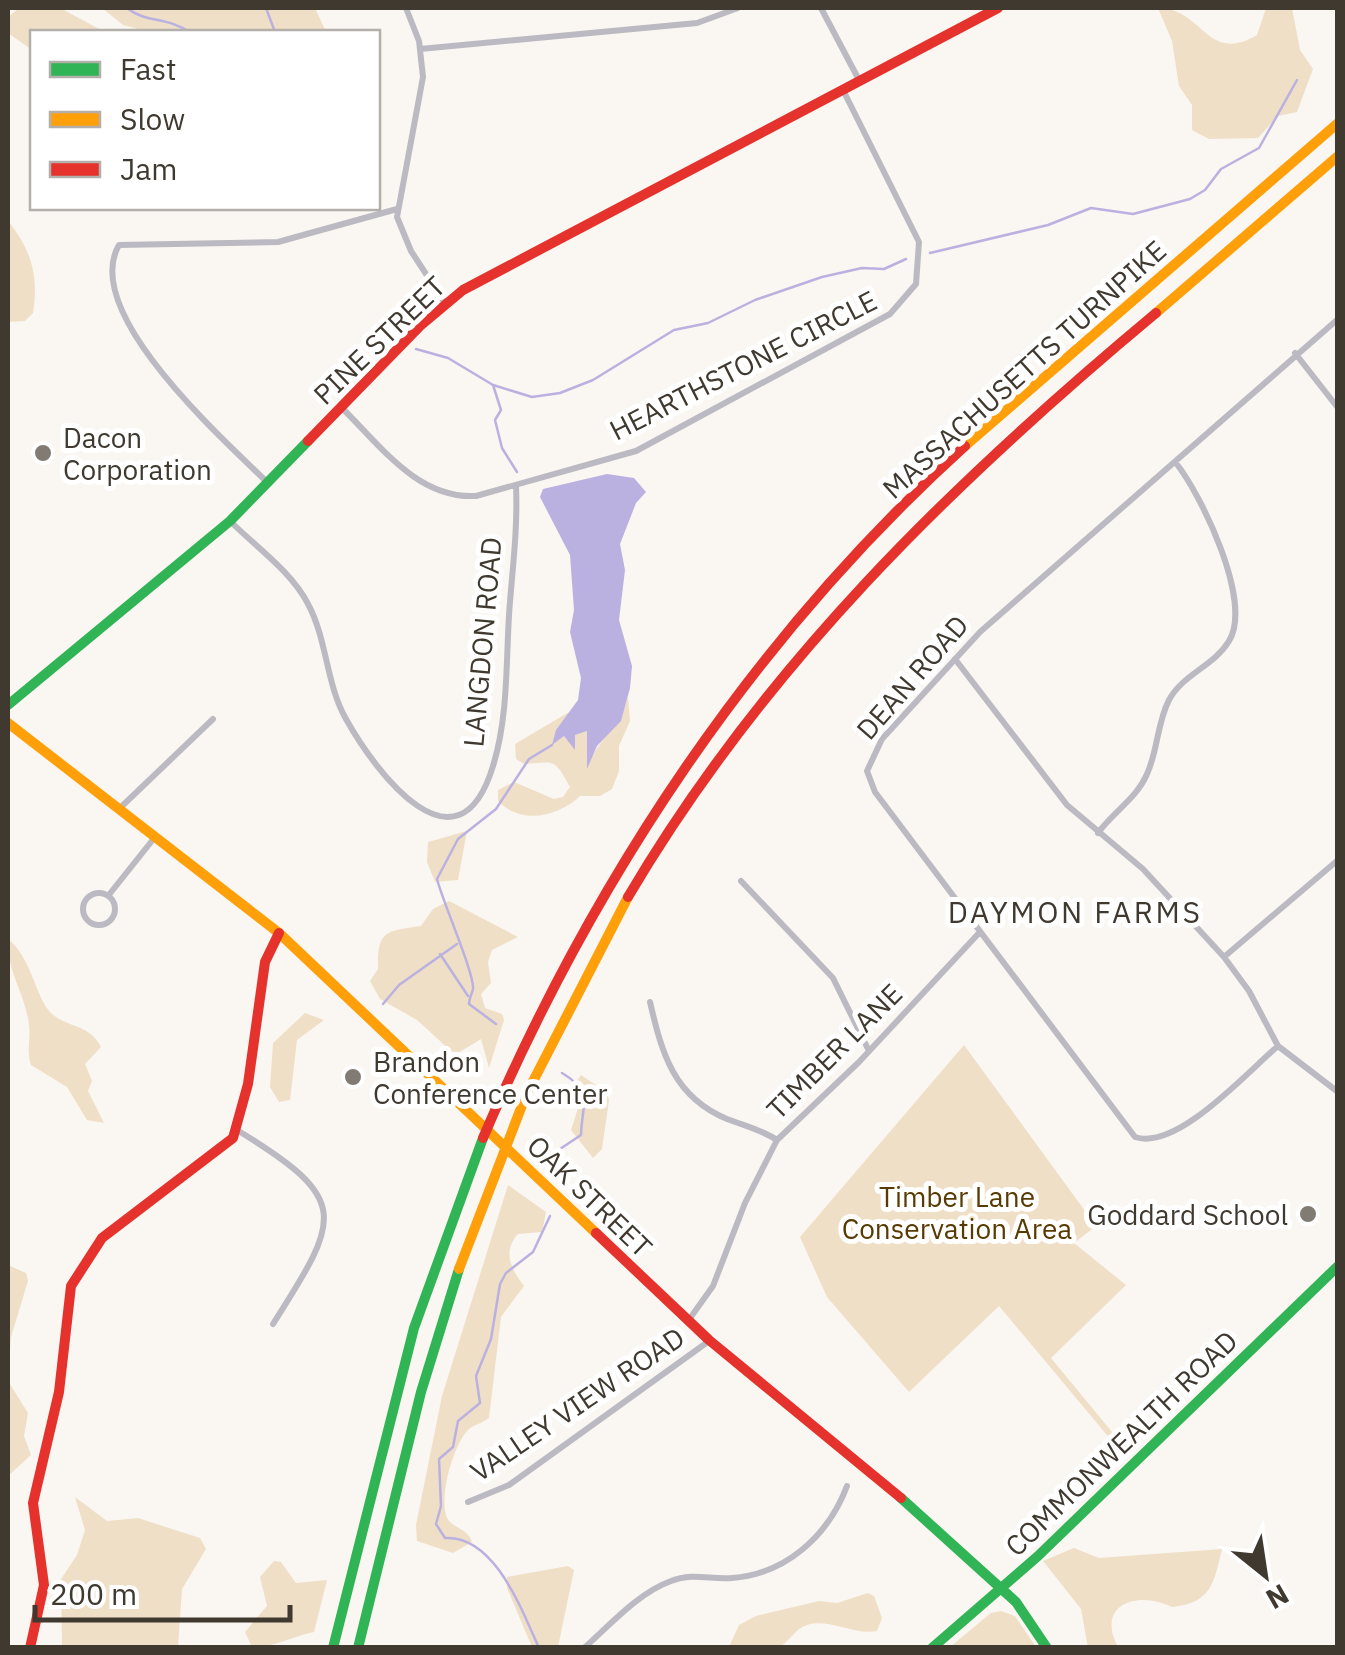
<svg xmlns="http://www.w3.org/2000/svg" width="1345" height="1655" font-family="'IBM Plex Sans',sans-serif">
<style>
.green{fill:#f0dfc7}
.water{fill:#bab1e0}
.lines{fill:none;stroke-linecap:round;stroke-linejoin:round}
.stream{stroke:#bab1e0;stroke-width:2.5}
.street{stroke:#bbbac2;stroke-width:6}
.fast{stroke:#30b455;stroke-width:10}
.slow{stroke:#ff9f0a;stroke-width:10}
.jam{stroke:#e5322d;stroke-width:10}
.poi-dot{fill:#817b74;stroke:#fff;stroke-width:4}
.labels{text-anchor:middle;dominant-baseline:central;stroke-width:10;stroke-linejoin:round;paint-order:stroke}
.street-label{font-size:28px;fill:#403930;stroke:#fff}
.poi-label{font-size:28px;fill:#403930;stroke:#fff;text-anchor:start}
.park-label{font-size:28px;fill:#583a03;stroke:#fff}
.neighbourhood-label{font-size:30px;letter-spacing:2.5px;fill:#403930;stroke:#fff}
</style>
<rect width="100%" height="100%" fill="#faf6f1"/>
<path class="green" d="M19 8H60L105 32H32V50L8 33V17Z
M102 8H315L326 32 138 29 123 25Z
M1158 8C1203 8 1207 65 1257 35L1266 8H1292L1300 50 1313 69 1297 112 1278 116 1258 138 1209 139 1192 130V105L1179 86 1172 41Z
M8 221C31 249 39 276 33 313L25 321 8 322Z
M628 697 630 721 619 746V771L612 789 600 796H580C559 816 522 826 498 801V790L514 782 554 799 563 797 570 787C554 757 554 762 524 764L516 759 515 744 569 712 553 744 564 736 574 746 575 735 587 731V767C599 738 619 729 628 697Z
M467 831 458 880 435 882 427 862 428 842Z
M449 901 518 937 492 950 488 962 491 983 481 994 485 1008 502 1014 504 1020 489 1068 481 1039 458 1053 451 1051 417 1020 380 999 370 981 378 969C377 931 385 931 421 926L433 909Z
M8 939C32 958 36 999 51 1013 67 1028 90 1024 101 1047L85 1064 92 1081 88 1091 104 1123 87 1120 67 1087 31 1065C26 1050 31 1039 29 1025 25 992 7 974 8 939Z
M305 1013 324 1020 297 1040 290 1100 279 1102 270 1087 273 1043Z
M964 1045 1096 1226 1074 1243 1126 1285 1051 1358 1131 1455 1127 1459 999 1306 909 1392 827 1297 800 1237Z
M581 1075 606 1092 609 1100 602 1149 593 1158 571 1130 581 1099 577 1081Z
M508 1185 546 1212 542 1232 518 1234C502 1252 511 1269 524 1286L501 1317 489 1418C483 1423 473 1425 468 1430 453 1446 440 1493 446 1515 450 1529 468 1527 472 1542L453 1553 417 1541 416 1525 442 1396Z
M8 1265 26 1273 28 1281 11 1337 8 1373Z
M8 1381 28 1413 24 1436 31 1455 8 1476Z
M75 1497 107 1521 138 1518 200 1538 206 1549 182 1589 178 1647H62L61 1579 77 1555 85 1530Z
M1074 1548 1099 1558 1222 1549C1214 1582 1212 1603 1172 1607 1138 1590 1095 1604 1118 1647L1088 1648 1081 1609 1043 1561Z
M274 1561 281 1562 296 1583 327 1580 314 1632C293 1636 273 1648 252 1647L245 1632 267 1606 260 1577Z
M568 1566 574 1570 558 1647H532L507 1588V1577Z
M868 1593 874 1596 882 1618 877 1631C851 1636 820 1612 798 1630 791 1636 787 1642 780 1647H729L739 1625 756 1616 819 1601 837 1603Z
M1001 1611 1015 1616 1036 1647H950L991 1613Z"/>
<path class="water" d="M607 474 634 478 646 492 636 503 620 544 625 570 619 620 632 666 630 688 621 721 597 746 587 769V731L575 735V750L564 736 552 745 556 730 578 700 581 678 570 632 574 610 570 555 540 497 543 489Z"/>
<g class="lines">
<path class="stream" d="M127 8C145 23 169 17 189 32
M266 8 275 32
M930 253 1048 225 1091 208 1133 214 1190 199 1205 190 1221 169 1259 148 1297 80
M416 349 448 358 493 385 501 410 495 420 502 448 517 472
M493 385 532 397 560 393 593 380 674 330 708 323 755 300 822 277 862 268 884 269 906 259
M440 954 468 996
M383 1004 399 985 457 944
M496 1024 469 1004C469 998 472 994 473 989 475 975 442 900 437 879L458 839 496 809 529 759 552 745
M558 1176 560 1149 581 1135C582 1103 594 1092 562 1073
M539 1648C522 1611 495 1535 445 1538L436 1524 441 1506 439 1459 453 1447 458 1421 480 1403 476 1376 491 1339 500 1284 506 1273 533 1252 550 1216"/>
<path class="street" d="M406 8 419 41 423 77 397 217 411 251 445 303
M821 8 859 80
M420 49 697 23 738 8
M1295 353 1338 408
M341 407C380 445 417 499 476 496L636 451 890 314 916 284 919 242 843 90
M268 483C222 438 80 312 119 245L278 242 397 209
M230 521C255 546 292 572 308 604 327 639 326 684 346 719 376 773 458 881 493 766 508 718 506 664 509 615 512 572 518 529 516 486
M955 659 1067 805 1143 869 1224 957 1249 991 1278 1046 1338 1092
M120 808 213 719
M1098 833C1113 812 1137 798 1147 774 1158 750 1157 723 1169 700 1183 674 1214 666 1229 641 1253 602 1202 496 1176 463
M741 881 833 978 869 1051
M83 909a16 16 0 1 1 32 0a16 16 0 1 1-32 0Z
M108 896 155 837
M1224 957 1338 860
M650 1002C662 1054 674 1097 727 1119 745 1126 762 1130 777 1140
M1278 1046C1246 1073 1177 1151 1135 1137L875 792 867 771 882 739 980 632 1338 319
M237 1130C352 1200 341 1217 273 1324
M688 1321 713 1286 745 1203 777 1140 859 1062 979 933
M468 1502 509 1485 709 1341
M584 1648C610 1625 638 1593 671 1581 693 1572 711 1580 732 1578 786 1574 828 1536 847 1486"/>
<path class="fast" d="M8 705 230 521 308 441
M901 1498 1016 1602 1047 1648
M333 1648 414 1328 483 1138
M358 1648 421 1392 459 1269
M932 1648 1038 1556 1338 1266"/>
<path class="slow" d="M1156 313 1338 156
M965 446 1338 123
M8 723 279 933 596 1233
M459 1269 526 1095 628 897"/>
<path class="jam" d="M308 441 420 326 463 290 998 8
M628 897C764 666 952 483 1156 313
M483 1138C594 878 754 637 965 446
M596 1233 709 1340 901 1498
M30 1648 44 1585 33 1503 59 1392 71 1286 102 1238 233 1138 248 1084 265 962 279 933"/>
</g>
<g class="poi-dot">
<circle cx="43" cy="453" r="10"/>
<circle cx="353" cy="1077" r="10"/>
<circle cx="1308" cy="1214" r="10"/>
</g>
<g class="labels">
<g class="street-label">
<text transform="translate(379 340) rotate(-44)">PINE STREET</text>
<text transform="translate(743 365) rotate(-27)">HEARTHSTONE CIRCLE</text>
<text transform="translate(1024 369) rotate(-42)">MASSACHUSETTS TURNPIKE</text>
<text transform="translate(482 642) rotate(-85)">LANGDON ROAD</text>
<text transform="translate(912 677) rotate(-49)">DEAN ROAD</text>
<text transform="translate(834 1051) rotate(-45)">TIMBER LANE</text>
<text transform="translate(590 1196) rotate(44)">OAK STREET</text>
<text transform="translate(577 1404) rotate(-34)">VALLEY VIEW ROAD</text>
<text transform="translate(1121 1443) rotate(-44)">COMMONWEALTH ROAD</text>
</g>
<g class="poi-label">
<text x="63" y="437">Dacon<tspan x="63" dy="32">Corporation</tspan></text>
<text x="373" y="1061">Brandon<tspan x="373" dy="32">Conference Center</tspan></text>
<text x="1288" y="1214" text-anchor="end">Goddard School</text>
</g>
<g class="park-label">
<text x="957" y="1196">Timber Lane<tspan x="957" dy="32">Conservation Area</tspan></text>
</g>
<g class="neighbourhood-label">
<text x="1075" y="911">DAYMON FARMS</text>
</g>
</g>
<rect width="1345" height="1655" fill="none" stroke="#403930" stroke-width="20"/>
<rect x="30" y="30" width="350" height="180" fill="#ffffff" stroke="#b3b0ac" stroke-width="2.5"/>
<rect x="50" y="62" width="50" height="15" fill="#30b455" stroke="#b3b0ac" stroke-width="2.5"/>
<text x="120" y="80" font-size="30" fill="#403930">Fast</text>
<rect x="50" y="112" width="50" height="15" fill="#ff9f0a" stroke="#b3b0ac" stroke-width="2.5"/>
<text x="120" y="130" font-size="30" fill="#403930">Slow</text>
<rect x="50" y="162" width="50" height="15" fill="#e5322d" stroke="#b3b0ac" stroke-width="2.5"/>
<text x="120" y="180" font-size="30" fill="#403930">Jam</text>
<g transform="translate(1265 1575) rotate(150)" stroke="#ffffff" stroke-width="8" paint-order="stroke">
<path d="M0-8L18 38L0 25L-18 38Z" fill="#403930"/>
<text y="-15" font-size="28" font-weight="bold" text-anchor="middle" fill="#403930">N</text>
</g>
<path d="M35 1605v15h255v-15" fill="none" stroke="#403930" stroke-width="5"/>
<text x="50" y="1605" font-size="30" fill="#403930" stroke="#ffffff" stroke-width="8" paint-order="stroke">200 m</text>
</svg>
